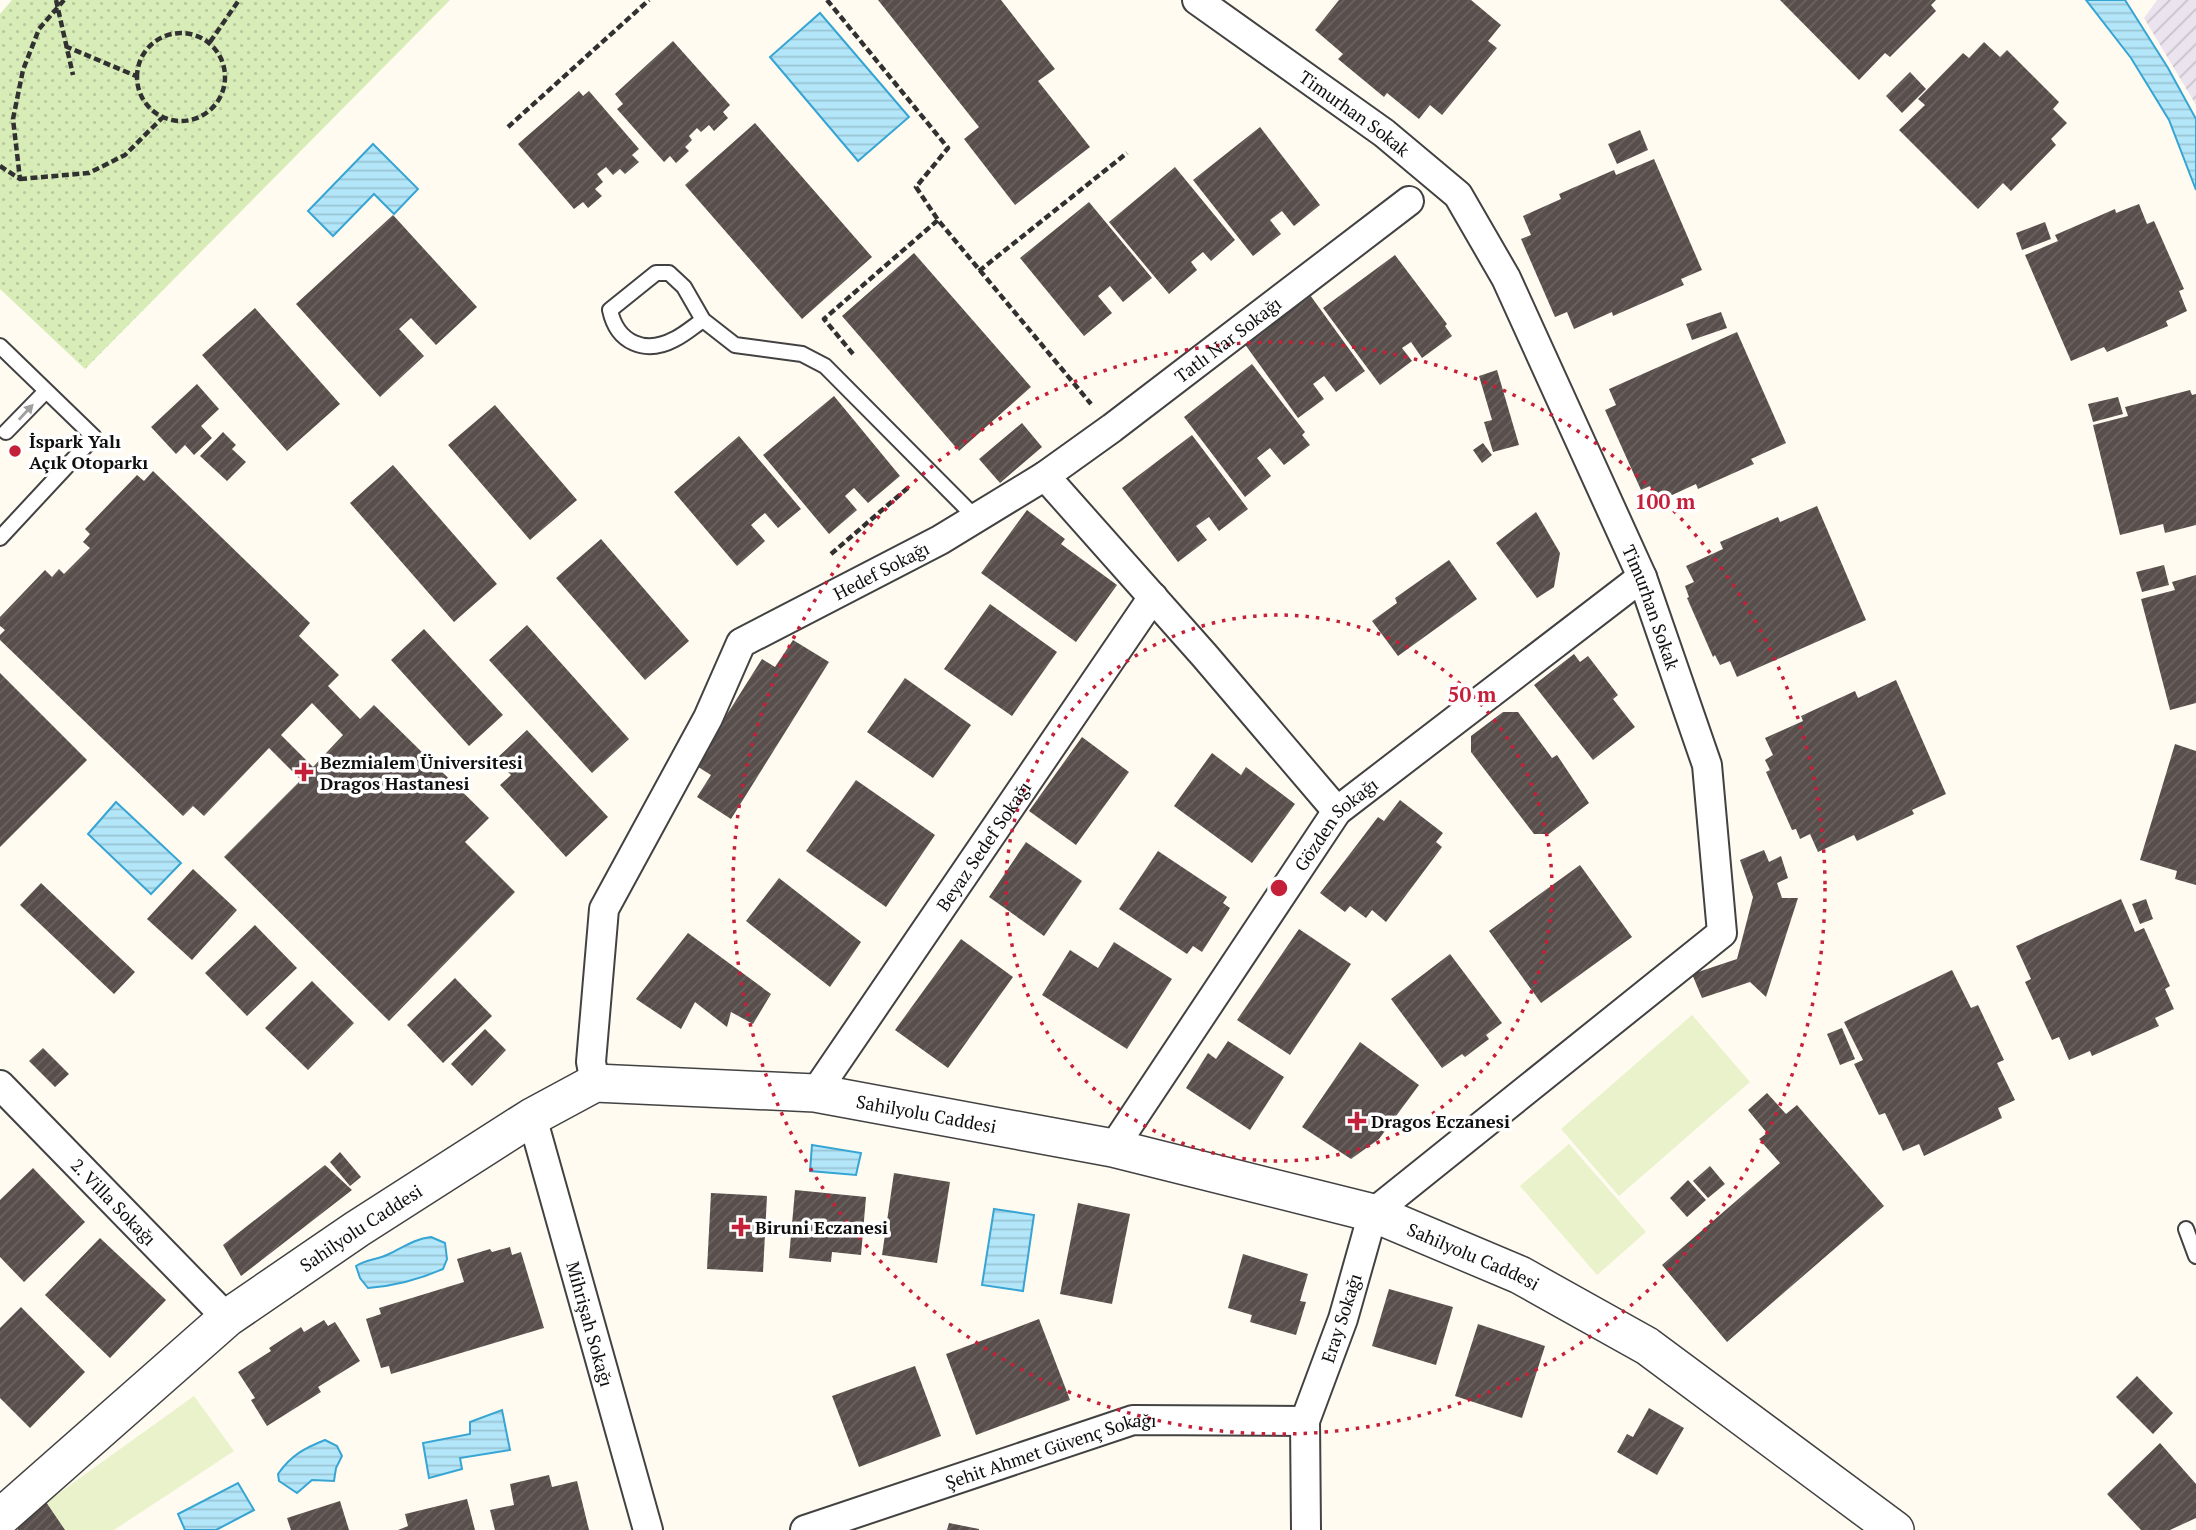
<svg xmlns="http://www.w3.org/2000/svg" width="2196" height="1530" font-family="'PT Serif',serif">
<style>
.industrial{fill:url(#industrial-furrows)}
.park{fill:url(#park-dots)}
.pitch{fill:#e9f2ca}
.water{fill:url(#water-rules);stroke:#37a5d3;stroke-width:2}
.building{fill:url(#building-hatch);fill-rule:evenodd}
.lines{fill:none;stroke-linecap:round;stroke-linejoin:round}
.service-casing{stroke:#424242;stroke-width:18}
.minor-casing{stroke:#424242;stroke-width:32}
.tertiary-casing{stroke:#424242;stroke-width:40}
.path{stroke:#313131;stroke-width:4.5;stroke-dasharray:7 3.5;stroke-linecap:butt}
.service{stroke:#fff;stroke-width:14}
.minor{stroke:#fff;stroke-width:28}
.tertiary{stroke:#fff;stroke-width:37}
.oneway{fill:#9f9f9f}
.ring{fill:none;stroke:#c52039;stroke-width:3.5;stroke-dasharray:3.5 7}
.poi-dot{fill:#c52039;stroke:#fff;stroke-width:2.5}
.labels{text-anchor:middle;dominant-baseline:central;stroke-width:7;stroke-linejoin:round;paint-order:stroke}
.street-label{font-size:18px;fill:#0f0f0f;stroke:#fff}
.poi-label{font-size:18px;font-weight:bold;fill:#0f0f0f;stroke:#fff;text-anchor:start}
.centre{fill:#c52039;stroke:#fff;stroke-width:3.5}
.ring-label{font-size:21px;text-anchor:middle;font-weight:bold;fill:#c52039;stroke:#fff;stroke-width:7;stroke-linejoin:round;paint-order:stroke}
</style>
<defs>
<pattern id="industrial-furrows" width="10" height="10" patternUnits="userSpaceOnUse" patternTransform="scale(1.75)"><rect width="10" height="10" fill="#ebe3ee"/><path d="M-1 1l2-2M0 10L10 0M9 11l2-2" fill="none" stroke="#c8c2cb"/></pattern>
<pattern id="park-dots" width="8" height="8" patternUnits="userSpaceOnUse" patternTransform="scale(1.75)"><rect width="8" height="8" fill="#d8ecb8"/><path d="M2 2h.1M6 6h.1" fill="none" stroke="#b8c99d" stroke-width="1.8" stroke-linecap="round"/></pattern>
<pattern id="water-rules" width="6" height="5" patternUnits="userSpaceOnUse" patternTransform="scale(1.75)"><rect width="6" height="5" fill="#b3e6f9"/><path d="M0 2.5h6" fill="none" stroke="#99c4d4"/></pattern>
<pattern id="building-hatch" width="6" height="6" patternUnits="userSpaceOnUse" patternTransform="scale(1.75)"><rect width="6" height="6" fill="#584e4b"/><path d="M-1 1l2-2M0 6l6-6M5 7l2-2" fill="none" stroke="#6b6361"/></pattern>
</defs>
<rect width="100%" height="100%" fill="#fffbf1"/>
<path class="industrial" d="M2157 0H2196V105L2144 18Z"/>
<path class="park" d="M12 0H450L85 369 0 289V14Z"/>
<path class="pitch" d="M1692 1015 1750 1082 1619 1196 1561 1129Z
M1569 1144 1646 1232 1597 1275 1520 1186Z
M194 1396 234 1451 114 1530H64L45 1503Z"/>
<path class="water" d="M2086 0H2125L2168 68 2196 119V190L2169 120 2131 58Z
M820 13 909 117 858 161 770 57Z
M373 144 418 189 394 214 374 194 333 236 308 211Z
M116 802 181 863 151 894 88 834Z
M812 1145 861 1153 856 1175 810 1171Z
M994 1209 1034 1215 1023 1291 982 1285Z
M431 1237 445 1243 447 1259 443 1269C418 1280 395 1286 368 1288L360 1278 356 1266C367 1259 377 1260 389 1254 404 1247 414 1239 431 1237Z
M502 1410 510 1450 460 1458 462 1469 429 1478 423 1443 470 1434V1422Z
M325 1440 337 1446 342 1456 336 1468 334 1481 312 1480 297 1493 279 1481 278 1474C291 1455 305 1448 325 1440Z
M238 1483 254 1510 216 1530H185L178 1514Z"/>
<path class="building" d="M878 0H1001L1055 69 1038 81 1090 147 1015 205 964 139 979 127Z
M1339 0H1471L1501 25 1488 41 1497 48 1442 115 1430 105 1419 119 1387 93 1384 97 1338 59 1343 54 1315 30Z
M1780 0H1936L1931 5 1936 11 1890 57 1885 53 1859 80Z
M673 41 730 105 723 112 728 118 714 131 709 125 701 132 697 128 689 136 692 140 685 147 689 151 676 163 670 156 664 162 617 109 623 104 615 94Z
M1984 42 2000 57 2007 50 2059 102 2053 109 2067 123 2051 139 2056 145 2011 191 2003 183 1978 209 1899 130 1925 105 1918 99 1963 53 1969 58Z
M1910 72 1926 89 1902 113 1886 96Z
M579 91 583 96 589 91 639 149 632 155 639 162 625 174 620 169 613 175 606 167 597 174 603 182 595 189 602 196 588 208 583 202 574 209 518 144Z
M755 123 872 257 802 319 685 185Z
M1260 127 1320 205 1294 226 1282 211 1270 220 1281 234 1253 256 1193 180Z
M1640 130 1648 150 1617 164 1608 144Z
M1654 159 1702 270 1681 279 1684 285 1613 316 1612 312 1574 329 1567 312 1555 317 1521 239 1531 235 1523 216 1561 199 1559 194 1614 170 1616 175Z
M1175 167 1235 240 1211 261 1203 252 1191 262 1197 270 1169 294 1109 222Z
M1089 202 1152 278 1123 302 1110 286 1098 296 1112 313 1084 336 1020 258Z
M2139 204 2147 224 2154 221 2184 289 2179 291 2187 311 2166 321 2168 326 2107 352 2104 347 2071 361 2025 255 2058 241 2055 235 2115 209 2116 213Z
M393 215 477 307 436 345 411 318 399 329 424 356 380 397 296 304Z
M2045 222 2051 239 2022 250 2016 233Z
M914 253 1031 387 959 451 842 316Z
M1395 255 1447 324 1445 326 1452 336 1422 358 1411 342 1402 348 1412 361 1380 385 1323 308Z
M1310 295 1365 371 1336 392 1324 376 1313 384 1324 399 1298 418 1244 343Z
M255 308 340 404 287 451 202 355Z
M1721 312 1727 328 1692 340 1686 324Z
M1737 332 1786 443 1751 459 1754 464 1698 489 1696 484 1657 502 1650 486 1641 490 1605 410 1616 405 1609 389Z
M1252 364 1305 432 1302 435 1310 445 1284 465 1270 448 1257 458 1271 476 1245 497 1184 417Z
M1497 370 1519 445 1493 452 1484 422 1492 420 1479 376Z
M197 384 219 409 201 426 212 438 194 455 185 445 176 454 151 427Z
M2190 390 2192 395 2196 394V525L2165 533 2163 524 2120 535 2093 425 2128 416 2125 407Z
M834 396 900 476 868 503 854 488 845 496 857 510 829 534 763 455Z
M2118 397 2123 414 2093 422 2088 404Z
M495 405 577 500 530 540 448 445Z
M1022 423 1042 447 1000 483 979 459Z
M223 432 236 445 232 449 246 462 227 481 200 456Z
M1192 435 1248 509 1219 531 1209 517 1196 526 1207 540 1178 562 1122 488Z
M739 436 801 509 778 528 765 513 751 525 765 541 737 566 674 492Z
M1483 443 1492 455 1482 463 1473 450Z
M393 465 497 584 454 622 350 503Z
M153 471 310 623 299 636 339 675 328 686 360 719 374 705 489 818 465 842 515 892 389 1021 224 857 301 780 269 748 204 816 193 806 183 816 0 640V635L5 630 0 626V617L45 570 52 577 59 569 64 574 90 548 83 542 90 534 85 529 137 475 144 481ZM312 703 343 735 313 767 281 735Z
M1817 506 1866 620 1737 677 1730 661 1720 665 1715 655 1713 657 1687 598 1689 597 1685 586 1694 582 1686 566 1723 549 1720 542 1778 517 1780 522Z
M1027 510 1065 539 1061 544 1117 585 1076 642 981 573Z
M1536 512 1560 553 1554 587 1537 598 1496 543Z
M601 539 689 641 645 680 556 578Z
M1449 560 1477 599 1398 656 1372 621 1397 603 1395 598Z
M2164 565 2169 585 2142 592 2136 572Z
M2196 575V703L2170 710 2141 599 2175 590 2172 582Z
M990 604 1057 652 1012 716 944 669Z
M527 625 629 739 592 773 489 660Z
M424 629 503 715 469 746 391 660Z
M793 640 829 662 731 819 697 797 711 775 695 765 762 659 775 667Z
M1574 654 1580 662 1588 656 1618 695 1613 699 1635 727 1593 760 1534 685Z
M0 673 87 760 0 847Z
M905 678 971 725 933 778 867 732Z
M1896 680 1946 794 1912 810 1914 814 1857 841 1854 835 1818 852 1810 834 1800 839 1796 829 1792 830 1766 772 1770 770 1765 760 1773 755 1765 738 1803 721 1801 716 1855 691 1858 698Z
M1503 712H1518L1552 758 1557 755 1589 803 1549 834H1534L1471 752V736Z
M527 730 608 817 566 857 500 785 511 775 496 759Z
M1082 737 1129 772 1076 845 1029 811Z
M2175 744 2196 751V885L2175 879 2177 871 2140 860Z
M1212 753 1241 775 1246 767 1295 804 1252 863 1174 806Z
M856 780 935 835 886 907 806 851Z
M1400 800 1443 833 1436 842 1442 847 1386 922 1372 910 1366 918 1350 906 1345 912 1320 893 1378 817 1384 821Z
M1026 842 1082 881 1044 936 989 897Z
M1764 850 1769 862 1781 856 1788 878 1777 883 1782 898H1798L1766 997 1750 982 1702 998 1692 974 1737 959 1753 897 1740 860Z
M1158 851 1227 897 1223 903 1230 908 1202 952 1193 946 1187 954 1119 909Z
M1580 865 1632 937 1541 1003 1489 931Z
M193 869 237 910 192 960 147 919Z
M779 878 861 942 830 987 746 921Z
M41 883 135 972 114 994 20 905Z
M2121 899 2135 932 2144 928 2170 986 2165 989 2174 1009 2155 1018 2159 1026 2092 1056 2090 1051 2069 1060 2059 1037 2052 1040 2025 982 2031 979 2016 946Z
M2146 899 2153 919 2140 924 2132 904Z
M255 925 297 968 247 1016 205 973Z
M1299 929 1351 964 1290 1055 1237 1020Z
M688 933 771 994 753 1024 731 1012 727 1027 695 1002 681 1029 636 999Z
M961 939 1013 977 948 1068 895 1030Z
M1114 942 1172 979 1127 1049 1042 995 1070 950 1098 968Z
M1450 954 1502 1023 1486 1035 1489 1039 1465 1057 1462 1054 1442 1068 1391 999Z
M1952 970 1971 1008 1978 1005 2004 1060 1997 1063 2015 1100 1998 1108 2002 1118 1924 1156 1919 1144 1903 1151 1885 1113 1879 1115 1854 1064 1863 1060 1844 1022Z
M455 978 492 1016 443 1063 407 1025Z
M312 981 354 1023 308 1070 265 1028Z
M1842 1028 1855 1059 1840 1065 1827 1034Z
M485 1029 506 1050 472 1086 451 1064Z
M1228 1041 1284 1077 1250 1130 1186 1088 1208 1053 1216 1059Z
M1360 1042 1419 1085 1379 1139 1351 1159 1302 1127Z
M43 1048 69 1074 55 1087 29 1061Z
M1767 1093 1786 1114 1797 1105 1884 1206 1727 1342 1662 1265 1780 1163 1759 1139 1767 1133 1748 1110Z
M340 1152 361 1177 350 1186 330 1162Z
M325 1165 352 1190 241 1276 223 1245Z
M1710 1166 1725 1184 1708 1198 1693 1181Z
M33 1168 85 1222 24 1282 0 1257V1200Z
M894 1173 950 1182 937 1263 882 1255Z
M1688 1180 1706 1200 1687 1217 1670 1198Z
M795 1190 866 1197 861 1255 832 1252 831 1262 789 1258Z
M711 1193 767 1196 763 1272 707 1269Z
M1078 1203 1130 1214 1112 1304 1060 1294Z
M100 1238 166 1300 110 1358 45 1295Z
M510 1247 512 1255 521 1252 544 1328 391 1374 389 1366 381 1368 366 1319 381 1314 379 1308 464 1282 457 1259 490 1249 492 1252Z
M1243 1254 1308 1274 1300 1301 1306 1302 1296 1335 1250 1322 1252 1315 1228 1308Z
M1389 1289 1453 1307 1436 1365 1372 1346Z
M21 1307 85 1372 30 1428 0 1398V1328Z
M1039 1319 1070 1400 976 1435 946 1354Z
M324 1320 328 1326 335 1322 360 1361 318 1387 321 1392 267 1426 251 1400 255 1398 238 1372 271 1351 269 1348 301 1327 304 1332Z
M1478 1324 1545 1346 1522 1418 1455 1396Z
M915 1366 941 1436 859 1467 832 1396Z
M2137 1376 2173 1413 2153 1434 2116 1397Z
M1649 1408 1684 1428 1657 1475 1617 1452 1627 1434 1633 1437Z
M2160 1443 2196 1484V1518L2170 1530H2141L2107 1494Z
M549 1475 552 1487 577 1481 589 1530H495L490 1510 514 1505 510 1484Z
M467 1499 475 1530H398L408 1526 405 1514Z
M340 1501 349 1530H291L287 1518Z
M46 1502 65 1530H18L14 1524Z
M949 1523 979 1529V1530H947Z"/>
<g class="lines">
<defs>
<path id="service" d="M703 320C694 326 685 334 675 339 645 355 617 343 610 310L656 273H669L684 287 703 320 735 345 802 354 825 366 977 519
M0 346 94 437 0 538
M6 432 46 391
M2186 1229 2196 1256"/>
<g id="minor">
<path id="s1" d="M1197 0 1384 133 1458 195 1506 278 1642 577 1707 765 1722 933 1373 1213 1343 1319 1305 1421 1306 1530"/>
<path id="s2" d="M1045 476 1112 428 1409 201"/>
<path id="s3" d="M595 1083 591 1062 604 909 708 718 741 643 940 540 1045 476 1204 655 1337 811"/>
<path id="s4" d="M0 1085 227 1318"/>
<path id="s5" d="M815 1093 1153 597"/>
<path id="s6" d="M532 1117 648 1530"/>
<path id="s7" d="M1113 1148 1337 811 1642 577"/>
<path id="s8" d="M805 1530 1133 1420 1305 1421"/>
</g>
<g id="tertiary">
<path id="s9" d="M0 1518 227 1318 357 1229 532 1117 595 1083 815 1093 1113 1148 1373 1213 1520 1275 1647 1346 1895 1530"/>
</g>
</defs>
<use href="#service" class="service-casing"/>
<use href="#minor" class="minor-casing"/>
<use href="#tertiary" class="tertiary-casing"/>
<path class="path" d="M56 0 73 75
M827 0 948 148 916 187 938 220 1091 404
M137 77a44 44 0 1 1 88 0a44 44 0 1 1-88 0Z
M210 42 239 0
M65 46 136 76
M508 127 649 0
M0 166 20 179 13 119 23 70 39 29 64 0
M20 179 89 173 125 155 162 118
M979 271 1127 153
M853 354 824 319 938 220
M831 554 910 486"/>
<use href="#service" class="service"/>
<use href="#minor" class="minor"/>
<use href="#tertiary" class="tertiary"/>
</g>
<defs><path id="oneway-solid" d="M-6-.8H1V-3.2L6.5 0L1 3.2V.8H-6Z" transform="scale(1.75)"/></defs>
<use class="oneway" href="#oneway-solid" transform="translate(26 412) rotate(-47)"/>
<g class="ring">
<circle cx="1279" cy="888" r="273"/>
<circle cx="1279" cy="888" r="546"/>
</g>
<g class="poi-dot">
<circle cx="15" cy="451" r="7"/>
<path d="M300.5 761.5h7v7h7v7h-7v7h-7v-7h-7v-7h7z"/>
<path d="M1353.5 1110.5h7v7h7v7h-7v7h-7v-7h-7v-7h7z"/>
<path d="M737.5 1216.5h7v7h7v7h-7v7h-7v-7h-7v-7h7z"/>
</g>
<g class="labels">
<g class="street-label">
<text stroke="none"><textPath href="#s1" startOffset="194">Timurhan Sokak</textPath></text>
<text stroke="none"><textPath href="#s2" startOffset="228">Tatlı Nar Sokağı</textPath></text>
<text stroke="none"><textPath href="#s3" startOffset="632">Hedef Sokağı</textPath></text>
<text stroke="none"><textPath href="#s1" startOffset="782">Timurhan Sokak</textPath></text>
<text stroke="none"><textPath href="#s7" startOffset="394">Gözden Sokağı</textPath></text>
<text stroke="none"><textPath href="#s5" startOffset="299">Beyaz Sedef Sokağı</textPath></text>
<text stroke="none"><textPath href="#s9" startOffset="1073">Sahilyolu Caddesi</textPath></text>
<text stroke="none"><textPath href="#s4" startOffset="163">2. Villa Sokağı</textPath></text>
<text stroke="none"><textPath href="#s9" startOffset="464">Sahilyolu Caddesi</textPath></text>
<text stroke="none"><textPath href="#s9" startOffset="1640">Sahilyolu Caddesi</textPath></text>
<text transform="translate(1341 1318) rotate(-72)">Eray Sokağı</text>
<text stroke="none"><textPath href="#s6" startOffset="215">Mihrişah Sokağı</textPath></text>
<text stroke="none"><textPath href="#s8" startOffset="259">Şehit Ahmet Güvenç Sokağı</textPath></text>
</g>
<g class="poi-label">
<text x="29" y="441">İspark Yalı<tspan x="29" dy="21">Açık Otoparkı</tspan></text>
<text x="320" y="762">Bezmialem Üniversitesi<tspan x="320" dy="21">Dragos Hastanesi</tspan></text>
<text x="1371" y="1121">Dragos Eczanesi</text>
<text x="755" y="1227">Biruni Eczanesi</text>
</g>
</g>
<circle cx="1279" cy="888" r="10" class="centre"/>
<g class="ring-label">
<text x="1665" y="509">100 m</text>
<text x="1472" y="702">50 m</text>
</g>
</svg>
